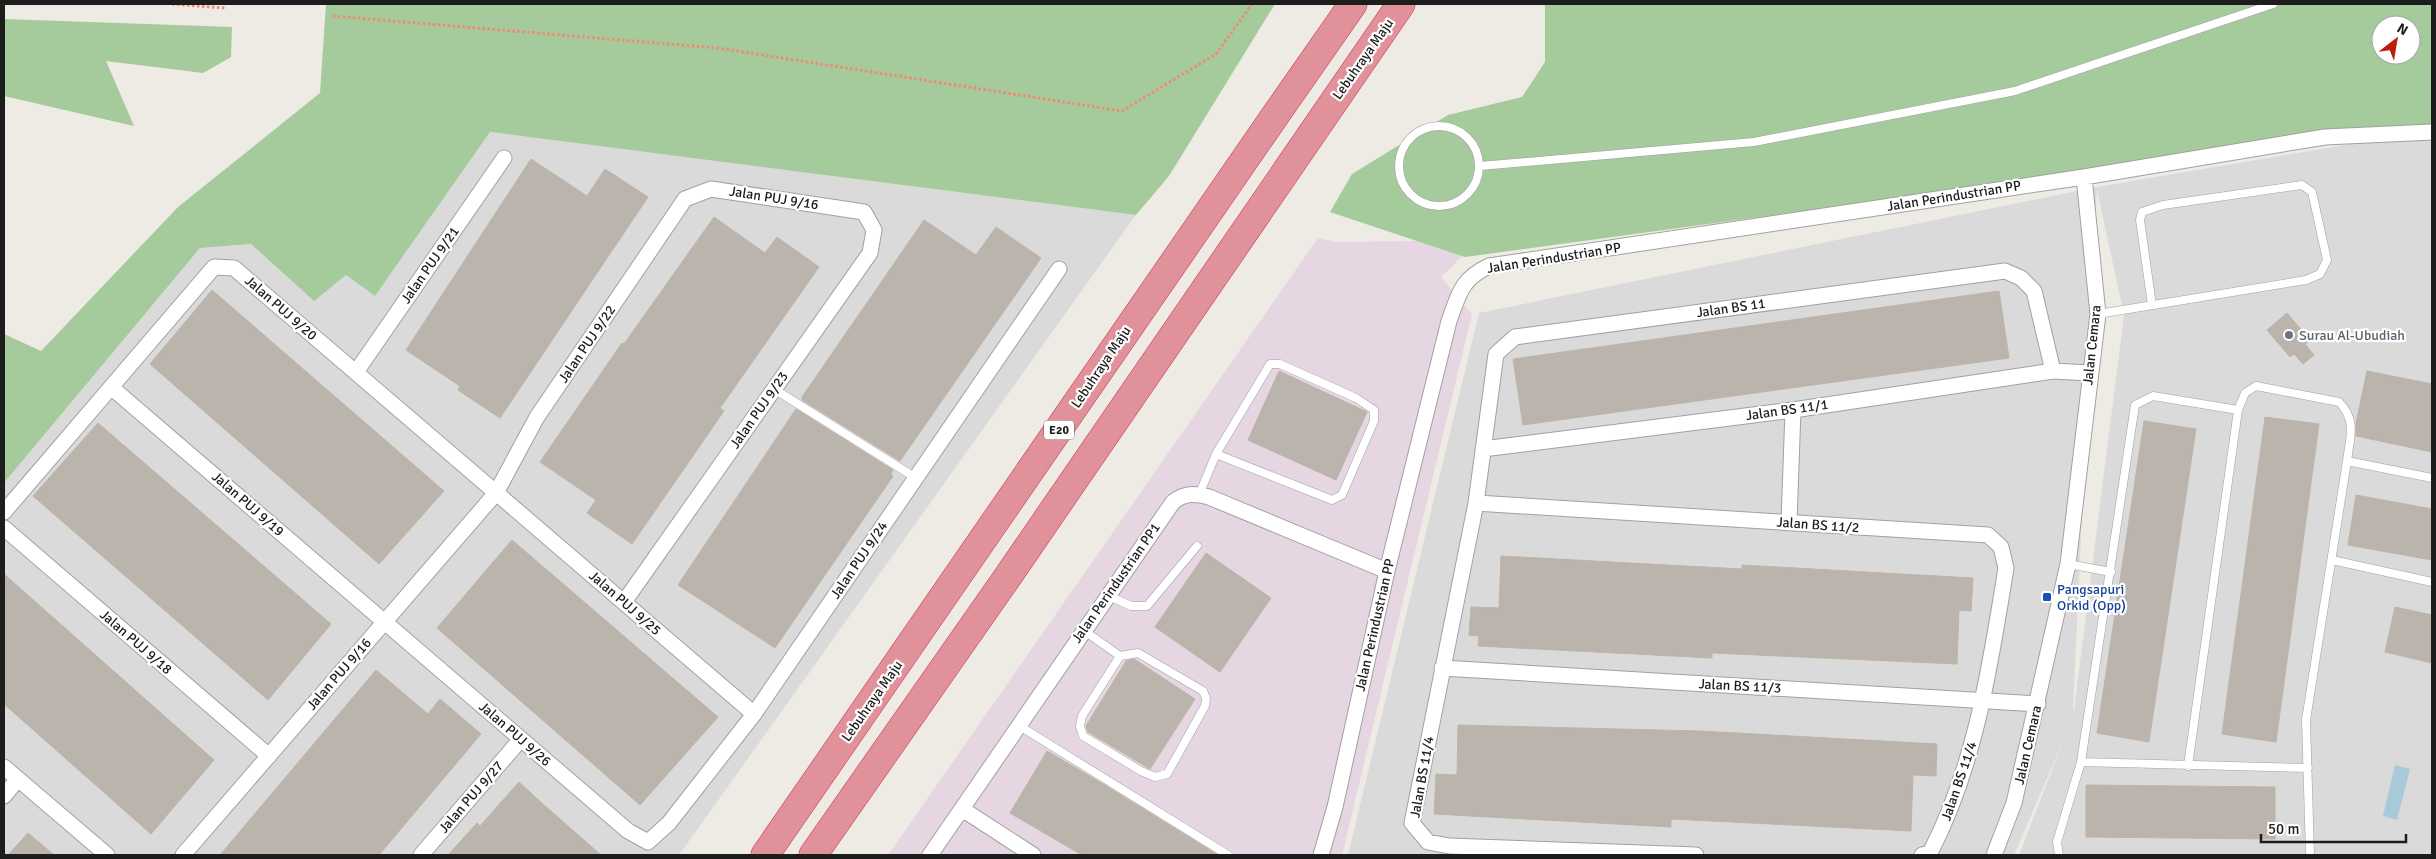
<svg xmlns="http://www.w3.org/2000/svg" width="2436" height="859" font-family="Signika,sans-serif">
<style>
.residential{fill:#dbdada;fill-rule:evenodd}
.industrial{fill:#e6d6e2}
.forest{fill:#a5ca9b;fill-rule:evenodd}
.water{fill:#a7c9d8}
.building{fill:#bab4ad;stroke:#beb3a7}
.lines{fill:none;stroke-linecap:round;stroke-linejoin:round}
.service-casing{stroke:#a1a1a1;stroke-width:9}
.minor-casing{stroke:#a1a1a1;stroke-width:17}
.motorway-casing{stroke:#cc3159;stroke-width:29}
.path{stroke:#ef8a73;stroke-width:3;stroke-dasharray:2.5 2.5;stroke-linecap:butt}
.service{stroke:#fff;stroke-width:8}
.minor{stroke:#fff;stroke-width:15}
.motorway{stroke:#e09199;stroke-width:28}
.worship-dot{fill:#6b7280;stroke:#fff;stroke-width:2}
.transit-dot{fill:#1a4fb4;stroke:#fff;stroke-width:2}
.labels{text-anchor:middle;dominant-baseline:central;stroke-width:4.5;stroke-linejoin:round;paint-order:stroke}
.shield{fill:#fff;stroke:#616161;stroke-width:1}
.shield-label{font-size:12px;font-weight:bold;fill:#1d1d1d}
.street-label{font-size:14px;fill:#1d1d1d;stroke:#fff}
.worship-label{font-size:14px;fill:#5b616d;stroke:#fff;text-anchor:start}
.transit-label{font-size:14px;fill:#164399;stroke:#fff;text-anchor:start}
</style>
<rect width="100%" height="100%" fill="#eeebe4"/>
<path class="residential" d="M490 132 1136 215 679 855H4V483L200 248 251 244 314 300 346 275 375 296Z
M2432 139V855H2019L2064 739 2014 855H1348L1479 313 2097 187 2350 144ZM2097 190 2124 315 2074 710H2073Z"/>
<path class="industrial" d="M1318 238 1337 242 1479 240 1441 277 1472 314 1342 855H888Z"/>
<path class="forest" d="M326 4H1275L1169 176 1136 215 490 132 375 296 346 275 314 301 251 244 200 248 4 483V334L41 351 178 207 320 93Z
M1545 4H2432V126L1465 257 1330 212 1352 174 1448 115 1522 97 1545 62ZM2381 25H2411V55H2381Z
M4 19 232 27 231 57 203 73 106 61 134 126 4 96Z"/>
<path class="water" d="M2395 765 2410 769 2397 820 2383 816Z"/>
<path class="building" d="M531 159 587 196 605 169 648 197 500 418 458 390 460 386 406 350Z
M714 217 765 253 777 237 819 267 720 408 724 411 632 544 587 513 596 500 540 462 622 343 624 344Z
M924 220 976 255 996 227 1041 258 900 461 802 400V397Z
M212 290 444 491 379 564 150 364Z
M1999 291 2009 358 1523 425 1513 359Z
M2287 313 2310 340 2305 344 2314 355 2303 364 2294 354 2290 357 2267 330Z
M1279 371 1367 412 1336 480 1248 440Z
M2367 371 2432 384V452L2356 436V423Z
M796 409 893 470 891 474 893 476 775 648 678 585Z
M2265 417 2319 424 2276 742 2222 734Z
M2144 421 2196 429 2149 742 2097 733Z
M98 423 331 624 268 700 33 496Z
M2356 495 2432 509V560L2348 545Z
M512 540 718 717 640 805 437 628Z
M1206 553 1271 598 1220 672 1155 627Z
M1501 556 1742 569V565L1973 578 1971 611 1959 610 1957 664 1712 653V658L1478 646 1479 636 1469 635 1471 607 1499 608Z
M4 574 214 760 151 834 4 704Z
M2395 607 2432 615V663L2385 652Z
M1134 659 1195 699 1150 769 1088 732 1086 726 1126 661Z
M376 670 428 714 440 699 481 734 379 855H220Z
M1458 725 1700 731 1937 744 1936 776 1913 775 1911 831 1671 819V827L1434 814 1436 774 1457 775Z
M1047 751 1103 784 1218 855H1082L1010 813Z
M519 782 544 805 601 855H448L477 823 480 826Z
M2086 785 2275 787V839L2086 837Z
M28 833 54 855H8Z"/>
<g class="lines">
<defs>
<path id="service" d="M1399 166a40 40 0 1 1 80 0a40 40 0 1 1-80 0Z
M1480 166 1754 142 2015 91 2273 4
M2098 314 2306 280 2320 274 2327 260 2312 192 2302 185 2163 205 2142 212 2140 220 2152 305
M774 389 916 478
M2347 461 2432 478
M1199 495 1216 454 1270 364H1280L1356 398 1374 410V421L1342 495 1332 500 1216 454
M2332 560 2432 582
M2068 564 2111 572
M1109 596 1131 606H1147L1197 546
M1083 630 1120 656 1138 653 1203 691 1206 698 1205 706 1167 774 1155 777 1141 771 1083 736 1080 726 1082 716 1120 656
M1018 725 1228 855
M2081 762 2308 768
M2188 766 2238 410
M2059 855 2057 842 2081 762 2135 405 2153 396 2238 410 2245 393 2256 386 2339 402C2357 420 2350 438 2347 461L2306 720 2310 855"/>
<path id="minor" d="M356 372 504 158
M111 387 628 831 648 842 669 823 754 714 1059 269
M1483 449 1793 410 2053 371 2090 373
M1476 503 1988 535 2001 547 2006 568C1990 666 1976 764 1930 853L1922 855
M4 512 214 267 234 268 754 714
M1789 523 1793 410
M4 528 269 756
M1442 668 2038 704
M4 767 107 855
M4 796 18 779
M962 809 1033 855
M183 855 496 493 537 417 685 199 711 189 864 212 874 230 870 253 624 602
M421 855 521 739
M930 855 1173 502C1185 493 1194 493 1209 497L1387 571
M1321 855 1335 807 1387 571 1449 321C1459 294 1461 279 1489 266L2084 177 2325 137 2432 132
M1696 855 1449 846 1428 842 1412 823 1476 503 1496 354 1515 337 2005 271 2021 278 2034 291 2053 371
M1994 855 2014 803 2068 564 2098 314 2084 177"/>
<path id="motorway" d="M765 855C963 572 1155 286 1353 4
M813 855 1004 582 1401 4"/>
</defs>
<use href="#service" class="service-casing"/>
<use href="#minor" class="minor-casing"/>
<use href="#motorway" class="motorway-casing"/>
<path class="path" d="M172 4 225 8
M333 16 718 48 1122 111 1216 54 1252 4"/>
<use href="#service" class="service"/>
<use href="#minor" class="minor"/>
<use href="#motorway" class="motorway"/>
</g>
<circle class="worship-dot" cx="2289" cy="335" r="5"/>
<rect class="transit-dot" x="2042" y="592" width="10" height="10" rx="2.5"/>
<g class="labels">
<rect class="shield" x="1044" y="420.5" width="30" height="19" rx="4"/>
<g class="shield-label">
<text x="1059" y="430">E20</text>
</g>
<g class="street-label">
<text transform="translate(1363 59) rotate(-55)">Lebuhraya Maju</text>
<text transform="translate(1954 196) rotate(-9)">Jalan Perindustrian PP</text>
<text transform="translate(774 198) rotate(9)">Jalan PUJ 9/16</text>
<text transform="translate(1554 258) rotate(-9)">Jalan Perindustrian PP</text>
<text transform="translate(430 265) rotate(-55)">Jalan PUJ 9/21</text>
<text transform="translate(281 308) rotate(41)">Jalan PUJ 9/20</text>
<text transform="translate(1731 308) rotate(-8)">Jalan BS 11</text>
<text transform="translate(587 344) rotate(-56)">Jalan PUJ 9/22</text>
<text transform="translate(2092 345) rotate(-84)">Jalan Cemara</text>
<text transform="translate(1101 367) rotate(-56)">Lebuhraya Maju</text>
<text transform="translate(759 410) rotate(-55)">Jalan PUJ 9/23</text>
<text transform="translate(1787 410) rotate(-8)">Jalan BS 11/1</text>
<text transform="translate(248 504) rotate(41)">Jalan PUJ 9/19</text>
<text transform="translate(1818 525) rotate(4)">Jalan BS 11/2</text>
<text transform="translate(859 560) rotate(-56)">Jalan PUJ 9/24</text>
<text transform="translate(1116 583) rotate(-55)">Jalan Perindustrian PP1</text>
<text transform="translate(625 603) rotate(41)">Jalan PUJ 9/25</text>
<text transform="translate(1375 625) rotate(-77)">Jalan Perindustrian PP</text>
<text transform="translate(136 642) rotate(41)">Jalan PUJ 9/18</text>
<text transform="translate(339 674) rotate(-49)">Jalan PUJ 9/16</text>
<text transform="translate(1740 686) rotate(3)">Jalan BS 11/3</text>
<text transform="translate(872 701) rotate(-55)">Lebuhraya Maju</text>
<text transform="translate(515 734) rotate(41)">Jalan PUJ 9/26</text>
<text transform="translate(2028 745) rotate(-77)">Jalan Cemara</text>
<text transform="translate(1422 777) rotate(-80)">Jalan BS 11/4</text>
<text transform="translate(1959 781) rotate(-71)">Jalan BS 11/4</text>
<text transform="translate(471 797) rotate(-49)">Jalan PUJ 9/27</text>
</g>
<g class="worship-label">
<text x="2299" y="335">Surau Al-Ubudiah</text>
</g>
<g class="transit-label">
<text x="2057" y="589">Pangsapuri<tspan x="2057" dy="16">Orkid (Opp)</tspan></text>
</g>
</g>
<rect width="2436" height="859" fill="none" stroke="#1d1d1d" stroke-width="10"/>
<g transform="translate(2396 40) rotate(31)"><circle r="24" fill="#ffffff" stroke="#a5a5a5"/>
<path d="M0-4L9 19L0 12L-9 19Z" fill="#bc1d0e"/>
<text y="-8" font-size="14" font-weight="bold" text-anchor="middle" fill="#1d1d1d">N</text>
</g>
<path d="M2261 834v8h145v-8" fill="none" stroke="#1d1d1d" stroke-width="2.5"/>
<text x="2268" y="834" font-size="15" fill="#1d1d1d" stroke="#ffffff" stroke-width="4" paint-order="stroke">50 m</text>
</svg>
